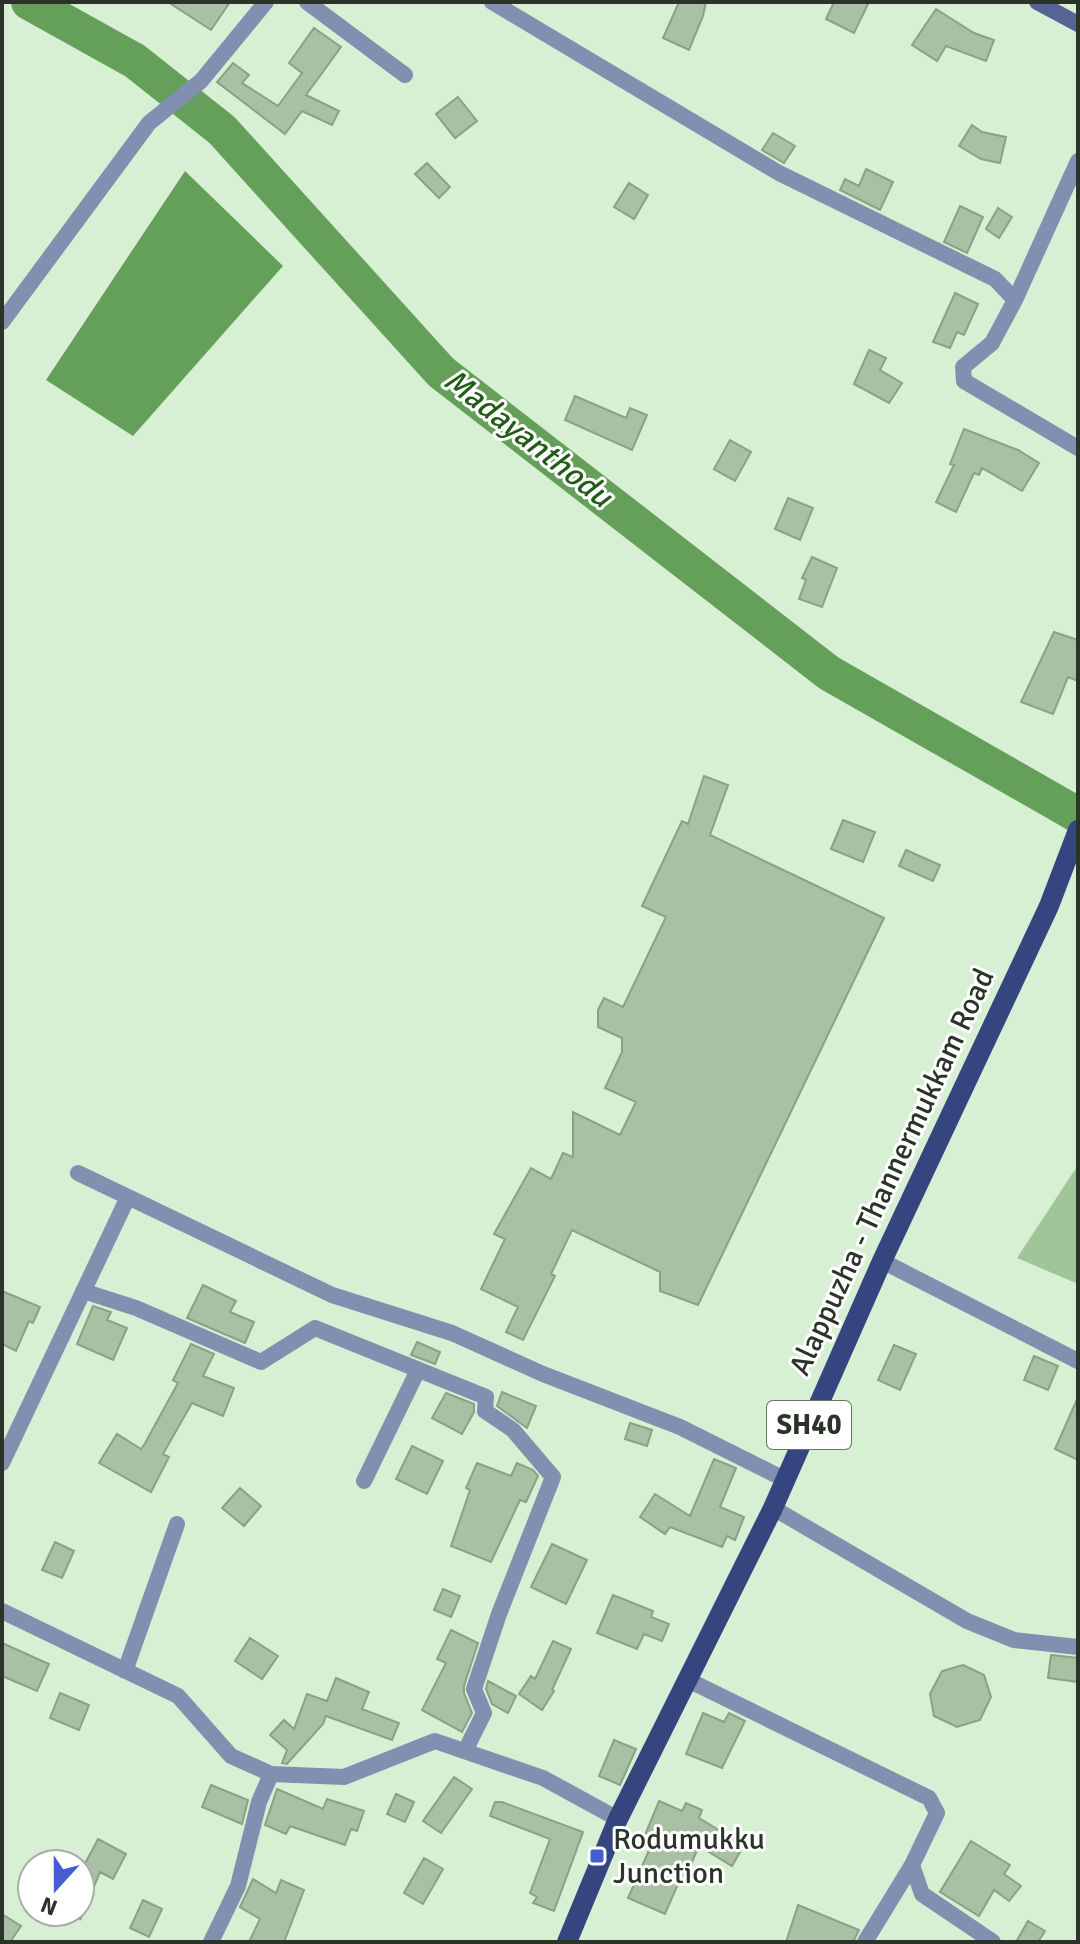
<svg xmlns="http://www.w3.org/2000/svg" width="1080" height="1944" font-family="Signika,sans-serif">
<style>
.green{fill:#9fc599}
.water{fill:#65a05b}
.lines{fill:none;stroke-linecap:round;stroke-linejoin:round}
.river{stroke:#65a05b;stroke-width:36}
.building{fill:#a9c0a5;stroke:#8aa186;stroke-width:2}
.street{stroke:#838fb1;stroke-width:16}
.secondary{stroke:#556495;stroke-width:16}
.primary{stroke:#354580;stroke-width:20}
.poi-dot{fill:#455dd1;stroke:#fff;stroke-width:3}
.labels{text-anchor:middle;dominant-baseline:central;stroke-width:6;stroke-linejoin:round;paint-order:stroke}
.shield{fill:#fff;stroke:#6b7169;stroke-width:2}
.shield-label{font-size:28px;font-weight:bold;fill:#2b3429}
.street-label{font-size:30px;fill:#2b3429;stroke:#fff}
.poi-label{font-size:30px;fill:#2b3429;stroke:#fff;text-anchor:start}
.water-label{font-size:32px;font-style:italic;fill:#225d17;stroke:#fff}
</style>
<rect width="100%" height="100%" fill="#d7efd2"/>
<path class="green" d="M1078 1165V1284L1017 1258Z"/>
<path class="water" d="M185 171 283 266 133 436 46 380Z"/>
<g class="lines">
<path class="river" d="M29 2 135 61 222 130 441 372 829 673 1078 815"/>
</g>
<path class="building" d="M168 2H230L211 30Z
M679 2H706L703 16 689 50 663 38Z
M834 2H869L854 33 826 19Z
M936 9 974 33 994 40 986 61 946 46 937 61 912 45Z
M314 28 341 47 306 95 339 111 332 125 302 111 285 134 217 82 233 63 249 75 242 83 278 106 302 73 289 63Z
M458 97 477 121 455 138 436 114Z
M972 125 982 132 1006 137 1000 163 981 159 959 146Z
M773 133 795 146 784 163 762 150Z
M427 163 450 187 439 198 415 174Z
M866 169 893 182 880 210 840 190 845 179 859 186Z
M629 183 648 195 634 219 614 207Z
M960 206 983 217 967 253 944 242Z
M998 208 1012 217 999 238 986 229Z
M955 293 978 304 964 335 957 332 950 348 933 342Z
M869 350 886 358 880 370 902 383 889 403 854 384Z
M575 396 626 418 630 408 647 415 632 450 565 420Z
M964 429 1018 450 1039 463 1022 491 982 468 979 475 974 473 956 512 936 502 954 465 950 464Z
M730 440 751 452 735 481 714 469Z
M788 498 813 508 800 540 775 529Z
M812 557 837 568 822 607 799 599 806 580 802 578Z
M1054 632 1078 640V681L1068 677 1053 714 1021 702Z
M704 776 728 785 710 835 884 918 698 1305 660 1291V1272L572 1230 551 1274 555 1276 523 1340 506 1332 518 1307 481 1289 505 1239 494 1234 531 1168 551 1179 563 1153 573 1157V1112L620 1135 636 1102 605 1088 622 1052V1038L598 1027V1010L604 998 623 1007 666 917 642 906 682 821 688 824Z
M843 820 875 832 863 862 831 849Z
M906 850 940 865 933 881 899 866Z
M203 1285 236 1301 230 1312 254 1322 245 1343 187 1318Z
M2 1291 40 1307 33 1323 29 1321 16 1351 2 1344Z
M93 1306 111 1312 107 1320 127 1328 113 1360 77 1344Z
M417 1342 440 1352 435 1364 411 1355Z
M191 1344 214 1354 203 1376 234 1388 223 1416 192 1403 163 1454 169 1457 151 1492 99 1463 117 1434 141 1449 144 1445 178 1383 173 1380Z
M894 1345 916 1354 900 1390 878 1380Z
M1034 1356 1058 1366 1048 1390 1024 1380Z
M502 1392 536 1406 527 1428 497 1406Z
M446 1393 474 1404V1412L462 1434 432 1418Z
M1078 1397V1460L1055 1449Z
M630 1423 652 1430 647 1446 625 1439Z
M412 1446 443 1461 427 1494 396 1479Z
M714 1459 736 1468 720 1507 744 1517 735 1540 727 1536 722 1547 670 1527 665 1534 640 1517 655 1494 690 1516Z
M477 1463 511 1476 517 1463 533 1470 538 1476 526 1502 520 1500 491 1562 451 1546 470 1490 466 1488Z
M240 1488 261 1506 244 1526 222 1508Z
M55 1542 74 1551 62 1578 42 1570Z
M552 1544 587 1560 566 1604 531 1587Z
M443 1589 460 1596 451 1617 434 1610Z
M613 1595 653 1611 651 1617 669 1624 662 1641 644 1634 637 1649 597 1633Z
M451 1630 478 1643 464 1686V1693L472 1713 462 1732 422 1710 446 1663 437 1659Z
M250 1638 278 1656 262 1679 235 1661Z
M553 1641 571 1649 552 1690 554 1691 542 1710 519 1694 531 1676 535 1679Z
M2 1643 49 1664 37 1691 2 1676Z
M1051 1655 1078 1658V1682L1048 1678Z
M963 1665 984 1675 991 1697 980 1720 957 1727 934 1716 930 1694 942 1671Z
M336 1678 369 1692 362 1709 399 1723 392 1740 326 1716 323 1724 287 1764 282 1763 287 1750 270 1735 284 1720 294 1729 307 1694 327 1701Z
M488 1681 516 1696 508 1713 492 1704 486 1689Z
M60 1693 89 1705 79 1730 50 1718Z
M703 1713 724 1722 729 1713 745 1721 722 1768 686 1754Z
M614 1740 636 1749 620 1785 599 1776Z
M454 1777 472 1789 441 1833 423 1821Z
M211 1785 248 1800 242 1824 202 1807Z
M277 1789 323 1809 327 1799 364 1811 357 1831 351 1829 345 1845 290 1826 286 1834 265 1825Z
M396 1794 414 1802 405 1822 387 1814Z
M659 1801 682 1811 686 1803 702 1810 699 1818 744 1845 732 1866 699 1846 689 1869 685 1868 665 1914 628 1898 654 1839 645 1835Z
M495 1802H502L583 1832 554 1911 533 1903 537 1897 530 1893 550 1839 490 1816Z
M98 1839 126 1854 113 1879 100 1872 80 1920V1873Z
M971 1841 1010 1865 1004 1874 1021 1886 1009 1901 994 1890 979 1916 940 1892Z
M424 1858 443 1869 423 1904 404 1893Z
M253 1879 276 1893 281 1880 304 1890 284 1942H249L260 1919 240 1907Z
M143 1900 162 1909 149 1937 130 1928Z
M798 1905 859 1930 853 1942H786Z
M2 1914 21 1926 10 1942H2Z
M1028 1921 1045 1931 1038 1942H1016Z"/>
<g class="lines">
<path class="street" d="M307 2 405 75
M492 2 779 173 995 279 1015 300 992 343 963 367 964 381 1078 448
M1015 300 1078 161
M2 322 149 123 201 81 266 2
M78 1173 332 1295 452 1333 543 1374 680 1427 784 1479
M882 1261 1078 1361
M83 1291 136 1308 261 1362 315 1328 486 1397 485 1411 513 1430 553 1477 499 1614 474 1689 484 1713 465 1751
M2 1463 128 1197
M364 1481 418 1370
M773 1508 967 1621 1014 1640 1078 1647
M2 1611 178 1696 231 1756 271 1774 344 1777 435 1741 543 1778 618 1819
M125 1671 177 1524
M688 1680 929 1798 937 1813 912 1865 922 1894 993 1942
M211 1942 238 1886 259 1802 271 1774
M865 1942 912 1865"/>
<path class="secondary" d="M1037 2 1078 24"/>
<path class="primary" d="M567 1942 618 1819 773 1508 882 1261 1049 906 1078 830"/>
</g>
<rect class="poi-dot" x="589" y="1848" width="16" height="16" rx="4"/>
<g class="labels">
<rect class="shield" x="767" y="1401" width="84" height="48" rx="6"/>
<g class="shield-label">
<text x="809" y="1425">SH40</text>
</g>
<g class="street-label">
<text transform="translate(892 1172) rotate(-65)">Alappuzha - Thannermukkam Road</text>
</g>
<g class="poi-label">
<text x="613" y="1839">Rodumukku<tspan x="613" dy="34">Junction</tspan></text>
</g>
<g class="water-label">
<text transform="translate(528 438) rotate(38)">Madayanthodu</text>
</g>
</g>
<rect width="1080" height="1944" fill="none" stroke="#2b3429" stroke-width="8"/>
<g transform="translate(56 1888) rotate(201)"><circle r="38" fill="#ffffff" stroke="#aaaea9" stroke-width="2"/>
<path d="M0-6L14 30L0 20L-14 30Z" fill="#455dd1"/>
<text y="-12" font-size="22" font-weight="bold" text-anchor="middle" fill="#2b3429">N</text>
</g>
</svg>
